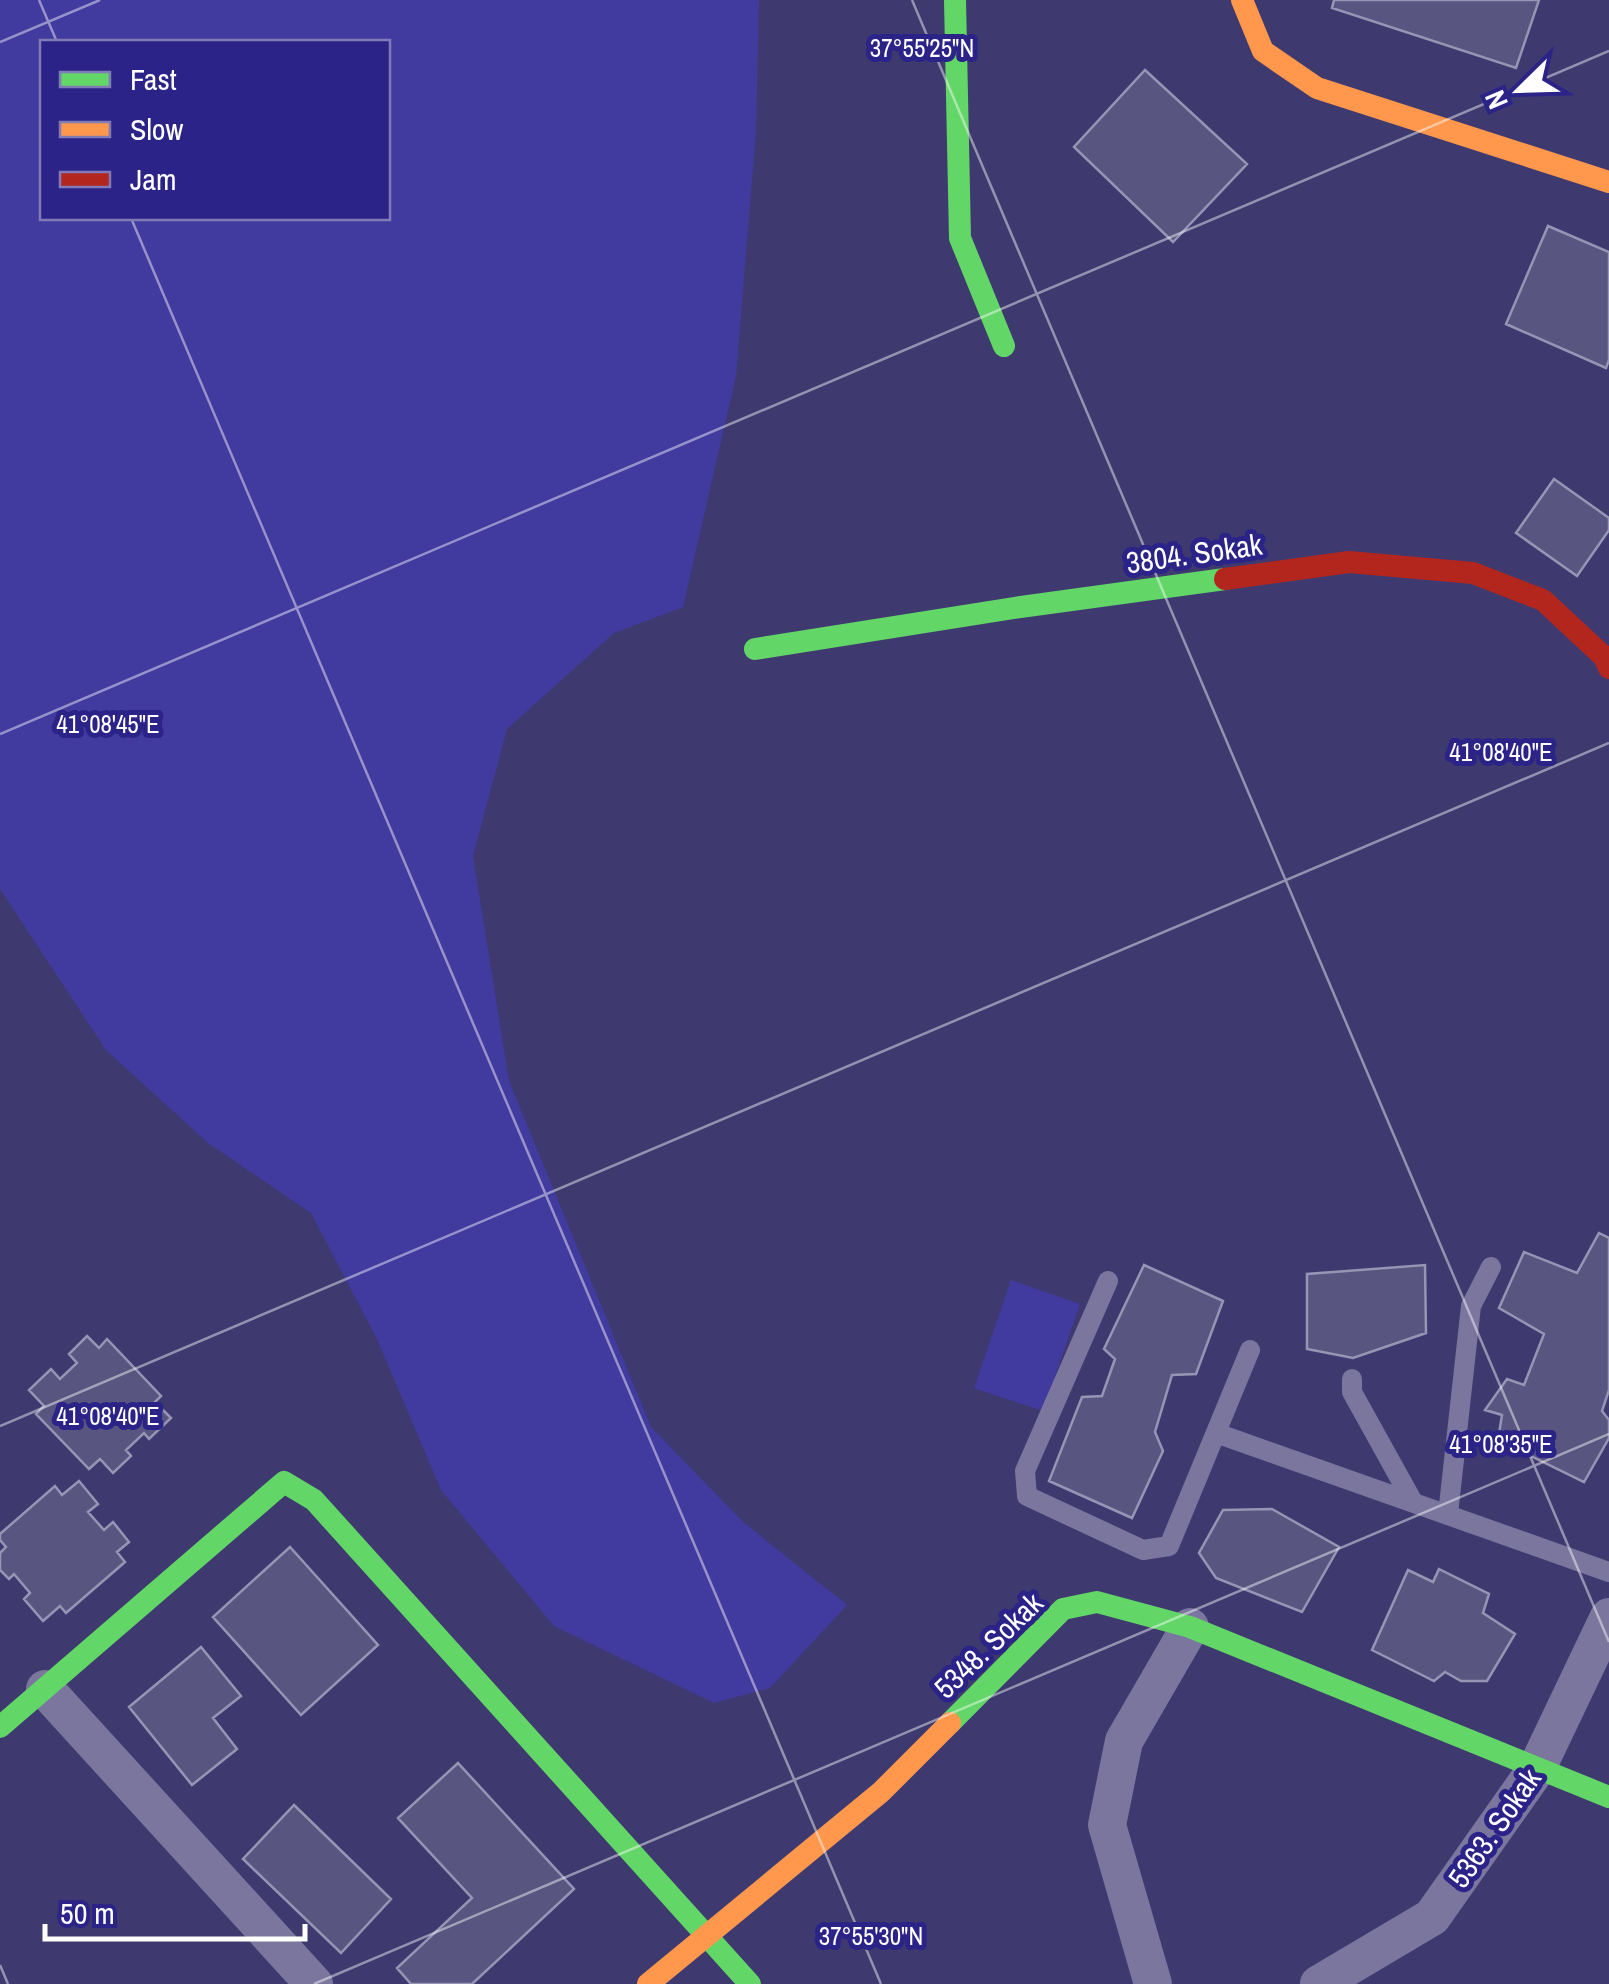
<svg xmlns="http://www.w3.org/2000/svg" width="1609" height="1984" font-family="'Archivo Narrow',sans-serif">
<style>
.green{fill:#413b9f;fill-rule:evenodd}
.building{fill:#585680;stroke:#9794b4;stroke-width:2.5}
.lines{fill:none;stroke-linecap:round;stroke-linejoin:round}
.lane{stroke:#7a769e;stroke-width:20}
.street{stroke:#7a769e;stroke-width:38}
.fast{stroke:#63d668;stroke-width:22}
.slow{stroke:#ff974d;stroke-width:22}
.jam{stroke:#b3261e;stroke-width:22}
.ticks{fill:none;stroke:#fff;stroke-width:2.5;stroke-opacity:0.45}
.labels{text-anchor:middle;dominant-baseline:central;stroke-width:10;stroke-linejoin:round;paint-order:stroke}
.street-label{font-size:30px;fill:#fff;stroke:#2b2387}
.ticks-label{font-size:25px;text-anchor:middle;fill:#fff;stroke:#2b2387;stroke-width:10;stroke-linejoin:round;paint-order:stroke}
</style>
<rect width="100%" height="100%" fill="#3e3a70"/>
<path class="green" d="M0 0H759L756 131 736 376 683 607 614 633 507 729 473 856 509 1081 651 1427 743 1522 847 1605 770 1688 714 1703 554 1626 441 1490 377 1339 311 1213 208 1143 106 1050 0 889ZM42 42H388V218H42Z
M1011 1280 1080 1304 1043 1411 974 1388Z"/>
<path class="building" d="M1334 0H1539L1516 68 1332 8Z
M1145 70 1247 164 1173 242 1074 147Z
M1548 226 1609 252V360L1606 368 1506 324Z
M1554 479 1609 518V530L1577 576 1516 533Z
M1599 1233 1609 1238V1390L1602 1411 1609 1420V1438L1584 1482 1498 1440 1502 1415 1485 1410 1507 1379 1524 1385 1544 1334 1499 1308 1524 1252 1577 1273Z
M1144 1265 1223 1301 1196 1374 1172 1375 1155 1432 1163 1451 1132 1518 1049 1481 1082 1397 1102 1396 1115 1359 1104 1349Z
M1425 1265 1426 1333 1353 1358 1307 1349V1274Z
M87 1336 99 1348 107 1339 161 1396 155 1402 171 1418 149 1439 144 1433 126 1450 131 1456 113 1473 100 1459 89 1469 36 1414 44 1406 29 1390 51 1369 60 1379 77 1363 69 1354Z
M79 1481 98 1504 88 1512 104 1530 113 1522 129 1542 117 1552 125 1562 66 1613 60 1606 43 1621 24 1599 30 1593 14 1574 9 1579 0 1570V1553L6 1547 0 1540V1534L55 1486 62 1495Z
M1272 1509 1339 1547 1302 1612 1216 1578 1199 1553 1223 1510Z
M290 1547 378 1645 301 1715 213 1617Z
M1439 1569 1489 1594 1483 1613 1515 1634 1487 1681H1461L1445 1672 1434 1681 1372 1650 1408 1570 1433 1582Z
M201 1647 241 1696 213 1718 237 1749 192 1785 129 1707Z
M458 1763 574 1889 472 1984H411L397 1968 472 1898 398 1818Z
M294 1805 391 1899 341 1953 243 1859Z"/>
<g class="lines">
<path class="lane" d="M1108 1281 1025 1471 1027 1496 1143 1550 1169 1546 1250 1350
M1352 1379V1392L1413 1502
M1216 1433 1609 1572
M1448 1514 1471 1306 1491 1267"/>
<path class="street" d="M45 1689 314 1984
M1153 1984 1107 1825 1124 1741 1190 1627
M1319 1984 1432 1917 1537 1768 1609 1617"/>
<path class="fast" d="M955 0 960 238 1004 346
M755 649 1014 608 1225 579
M950 1723 1063 1609 1097 1602 1190 1627 1609 1797
M0 1727 284 1482 314 1500 750 1984"/>
<path class="slow" d="M1242 0 1263 51 1317 88 1609 182
M648 1984 881 1792 950 1723"/>
<path class="jam" d="M1225 579 1349 562 1473 573 1543 600 1604 657 1609 668"/>
</g>
<path class="ticks" d="M39 0 57 42M912 0 1609 1642M0 42 100 0M131 218 881 1984M0 734 1609 51M0 1426 1609 743M0 1965 8 1984M314 1984 1609 1434"/>
<g class="labels">
<g class="street-label">
<text transform="translate(1194 553) rotate(-8)">3804. Sokak</text>
<text transform="translate(988 1645) rotate(-44)">5348. Sokak</text>
<text transform="translate(1494 1828) rotate(-55)">5363. Sokak</text>
</g>
</g>
<g class="ticks-label">
<text x="922" y="57">37°55'25"N</text>
<text x="108" y="733">41°08'45"E</text>
<text x="1501" y="761">41°08'40"E</text>
<text x="108" y="1425">41°08'40"E</text>
<text x="1501" y="1453">41°08'35"E</text>
<text x="871" y="1945">37°55'30"N</text>
</g>
<rect x="40" y="40" width="350" height="180" fill="#2b2387" stroke="#807bb7" stroke-width="2.5"/>
<rect x="60" y="72" width="50" height="15" fill="#63d668" stroke="#807bb7" stroke-width="2.5"/>
<text x="130" y="90" font-size="30" fill="#ffffff">Fast</text>
<rect x="60" y="122" width="50" height="15" fill="#ff974d" stroke="#807bb7" stroke-width="2.5"/>
<text x="130" y="140" font-size="30" fill="#ffffff">Slow</text>
<rect x="60" y="172" width="50" height="15" fill="#b3261e" stroke="#807bb7" stroke-width="2.5"/>
<text x="130" y="190" font-size="30" fill="#ffffff">Jam</text>
<g transform="translate(1519 90) rotate(247)" stroke="#2b2387" stroke-width="8" paint-order="stroke">
<path d="M0-8L18 38L0 25L-18 38Z" fill="#ffffff"/>
<text y="-15" font-size="28" font-weight="bold" text-anchor="middle" fill="#ffffff">N</text>
</g>
<path d="M45 1924v15h260v-15" fill="none" stroke="#ffffff" stroke-width="5"/>
<text x="60" y="1924" font-size="30" fill="#ffffff" stroke="#2b2387" stroke-width="8" paint-order="stroke">50 m</text>
</svg>
